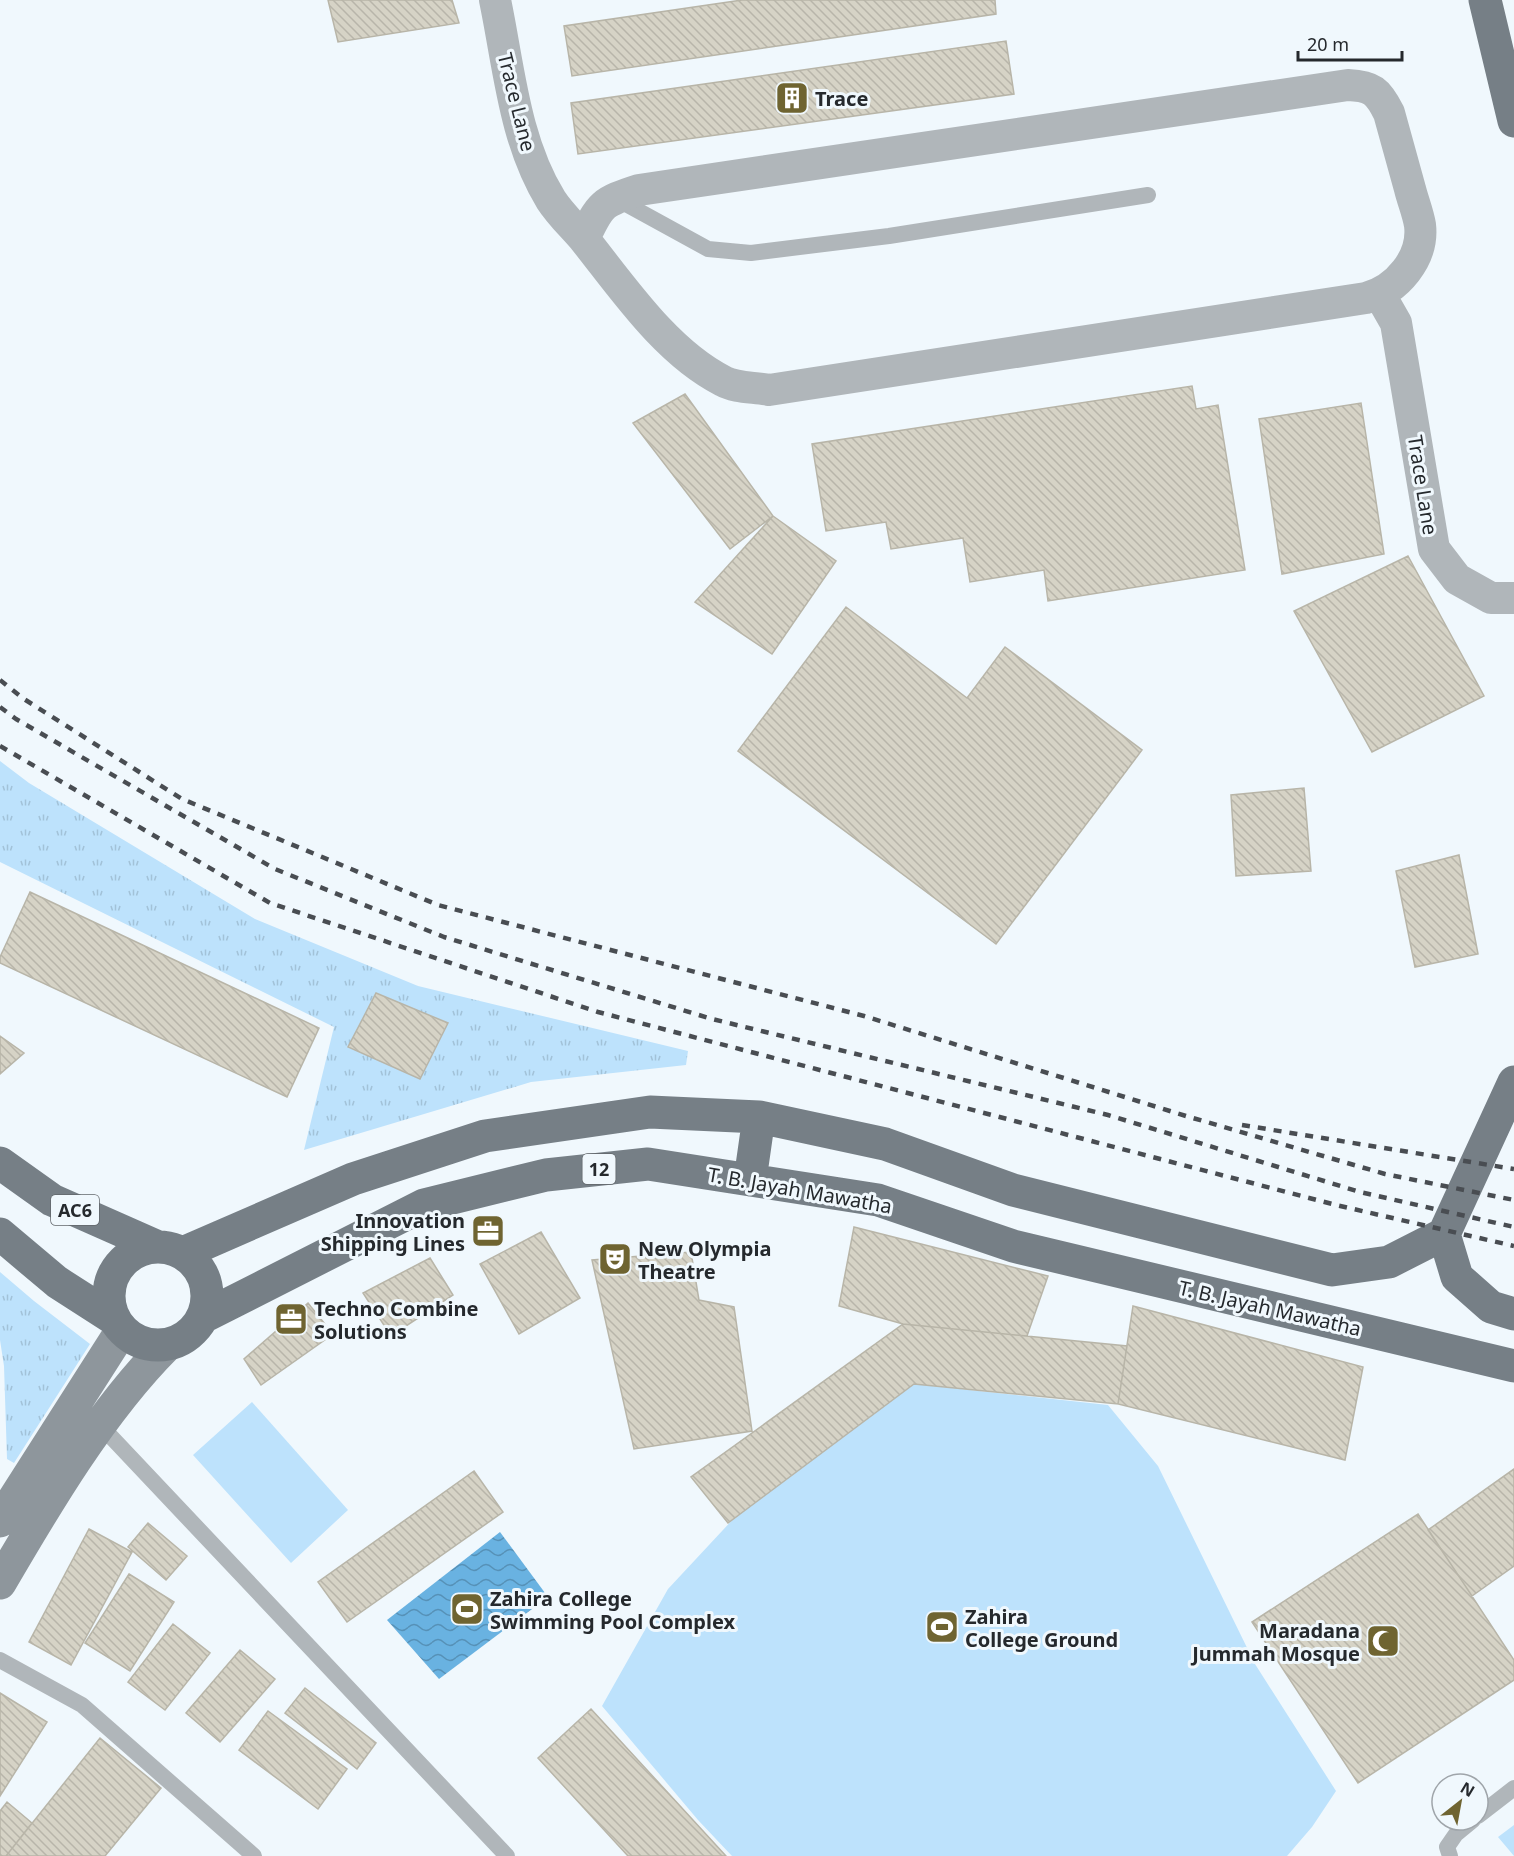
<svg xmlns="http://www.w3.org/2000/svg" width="1514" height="1856" font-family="'Noto Sans',sans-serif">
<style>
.grass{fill:url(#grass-tufts)}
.garden{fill:#bde2fc}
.water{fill:url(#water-waves)}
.building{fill:url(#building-back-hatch);stroke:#b8b5a8;stroke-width:1.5}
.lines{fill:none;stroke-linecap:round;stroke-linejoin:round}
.service{stroke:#b0b6ba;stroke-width:16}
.minor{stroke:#b0b6ba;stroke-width:32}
.secondary{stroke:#8e969c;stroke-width:33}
.primary{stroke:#767f86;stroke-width:33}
.rail{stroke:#494d52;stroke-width:4.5;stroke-dasharray:8 8;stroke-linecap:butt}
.labels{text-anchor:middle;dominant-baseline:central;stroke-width:6;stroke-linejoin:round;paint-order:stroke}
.shield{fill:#f0f8fd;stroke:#62676b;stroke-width:1.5}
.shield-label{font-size:18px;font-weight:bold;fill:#25292d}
.poi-label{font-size:20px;font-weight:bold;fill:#25292d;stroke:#f0f8fd;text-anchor:start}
.street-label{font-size:20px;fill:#25292d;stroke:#f0f8fd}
</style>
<defs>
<pattern id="grass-tufts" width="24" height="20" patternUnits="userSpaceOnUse" patternTransform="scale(1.5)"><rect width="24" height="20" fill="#bde2fc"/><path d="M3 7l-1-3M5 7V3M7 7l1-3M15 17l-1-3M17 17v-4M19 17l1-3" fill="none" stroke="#a2c2d8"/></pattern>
<pattern id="water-waves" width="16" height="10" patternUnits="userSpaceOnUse" patternTransform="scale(1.5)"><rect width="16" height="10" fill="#69b2e1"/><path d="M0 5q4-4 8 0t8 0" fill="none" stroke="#5691b7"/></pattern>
<pattern id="building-back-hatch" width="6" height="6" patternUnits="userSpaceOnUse" patternTransform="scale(1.5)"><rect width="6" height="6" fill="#d6d3c6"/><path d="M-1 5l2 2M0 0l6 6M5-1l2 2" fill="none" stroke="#b8b5aa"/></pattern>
</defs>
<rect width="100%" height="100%" fill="#f0f8fd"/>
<path class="grass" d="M0 761 29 783 255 919 418 986 688 1051 686 1065 531 1082 304 1150 334 1027 0 862Z
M0 1272 34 1301 90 1344 14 1463 7 1459 4 1366 0 1340Z
M1514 1825V1856L1498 1837Z"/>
<path class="garden" d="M914 1384 1108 1405 1158 1466 1255 1664 1336 1791 1312 1827 1287 1856H732L698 1820 602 1706 668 1589 736 1516Z
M252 1402 348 1510 291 1563 193 1455Z"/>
<path class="water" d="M500 1532 548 1597 439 1679 387 1620Z"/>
<path class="building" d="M328 0H452L459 23 338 42Z
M742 0H995L996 14 572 76 564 26Z
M1006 41 1014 94 578 154 571 103Z
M1192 386 1196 409 1218 405 1245 570 1048 601 1044 570 970 582 963 538 891 549 886 522 826 531 812 444Z
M685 394 773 516 730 549 633 423Z
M1361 403 1384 554 1282 574 1259 419Z
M773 516 836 561 772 654 695 602Z
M1408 556 1484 696 1372 752 1294 611Z
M846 607 967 698 1005 647 1142 750 996 944 738 751Z
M1304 788 1311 871 1236 876 1231 795Z
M1459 855 1478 954 1415 967 1396 871Z
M30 892 319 1028 287 1097 0 963V957Z
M376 993 448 1023 420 1079 348 1047Z
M0 1036 24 1053 0 1074Z
M854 1227 1048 1276 1027 1336 903 1324 839 1306Z
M541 1232 580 1298 519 1334 480 1264Z
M691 1252 699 1300 734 1307 752 1431 634 1449 592 1260Z
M430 1258 453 1295 391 1336 363 1293Z
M308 1303 333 1334 261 1385 244 1359Z
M1133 1306 1363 1367 1345 1460 1118 1404Z
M903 1324 1127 1346 1118 1404 914 1384 728 1523 691 1477Z
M1514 1469V1566L1472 1596 1428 1530Z
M474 1471 503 1512 347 1622 318 1582Z
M1418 1514 1514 1660V1680L1358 1783 1252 1622Z
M148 1523 187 1556 166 1580 128 1547Z
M89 1529 132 1552 71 1665 29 1642Z
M129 1574 174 1602 130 1671 85 1643Z
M173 1624 210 1653 165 1710 128 1682Z
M240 1650 275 1679 220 1742 186 1713Z
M305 1688 376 1743 357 1769 285 1713Z
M0 1693 47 1722 0 1796Z
M591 1709 726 1856H628L538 1758Z
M268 1711 347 1769 318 1809 239 1750Z
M100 1738 161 1788 105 1856H6Z
M7 1802 32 1823 6 1856H0V1811Z"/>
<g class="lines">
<path class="service" d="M615 198 708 249 751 253 889 236 1148 195
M100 1425 507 1856
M0 1660 82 1705 254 1856
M1478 1816 1514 1788
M1450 1856 1447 1847 1456 1834 1473 1820"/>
<path class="minor" d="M495 0C509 67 514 140 551 200 560 214 573 226 584 239
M1348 85C1372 86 1378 91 1389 113 1396 138 1403 164 1410 189 1413 201 1418 213 1420 225 1424 258 1397 290 1366 298L769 390C755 387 735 388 723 381 666 352 623 288 584 239 600 204 602 202 639 190Z
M1375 296 1384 302 1396 323 1434 549 1457 579 1491 598H1514"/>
<path class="secondary" d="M0 1521 122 1330
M0 1583C46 1504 101 1411 166 1346"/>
<path class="primary" d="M1485 0 1514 121
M1514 1082 1444 1234 1457 1277 1491 1307 1514 1314
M0 1163 52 1200 156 1246
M750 1180 759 1117
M0 1234 57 1282 113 1318
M109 1296a49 49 0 1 1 98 0a49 49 0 1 1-98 0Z
M183 1253 353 1179 485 1136 650 1112 759 1117 885 1144 1013 1190 1332 1270 1389 1262 1444 1234
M205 1316 424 1205 546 1175 648 1164 878 1200 1013 1246 1514 1366"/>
<path class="rail" d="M0 680 24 699 182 799 438 905 864 1016 1186 1116 1385 1174 1514 1200
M0 707 16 719 275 869 444 937 712 1019 1108 1115 1360 1192 1514 1227
M0 746 270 903 598 1012 1336 1205 1514 1246
M1242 1125 1514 1169"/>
</g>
<defs>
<symbol id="building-square" viewBox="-11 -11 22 22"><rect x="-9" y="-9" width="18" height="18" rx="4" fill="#6f6431" stroke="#f0f8fd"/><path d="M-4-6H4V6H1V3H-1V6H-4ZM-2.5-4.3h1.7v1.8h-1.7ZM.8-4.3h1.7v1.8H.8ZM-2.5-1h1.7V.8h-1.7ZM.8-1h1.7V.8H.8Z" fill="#fff"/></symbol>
<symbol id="office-square" viewBox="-11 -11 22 22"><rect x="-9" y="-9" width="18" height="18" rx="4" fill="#6f6431" stroke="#f0f8fd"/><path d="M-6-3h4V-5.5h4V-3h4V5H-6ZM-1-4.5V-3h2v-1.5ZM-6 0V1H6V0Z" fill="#fff"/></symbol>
<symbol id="theatre-square" viewBox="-11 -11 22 22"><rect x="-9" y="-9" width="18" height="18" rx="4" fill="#6f6431" stroke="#f0f8fd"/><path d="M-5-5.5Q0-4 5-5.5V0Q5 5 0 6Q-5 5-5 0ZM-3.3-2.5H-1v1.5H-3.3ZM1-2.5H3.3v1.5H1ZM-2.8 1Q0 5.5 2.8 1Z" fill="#fff"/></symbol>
<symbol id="stadium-square" viewBox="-11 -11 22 22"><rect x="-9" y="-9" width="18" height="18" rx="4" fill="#6f6431" stroke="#f0f8fd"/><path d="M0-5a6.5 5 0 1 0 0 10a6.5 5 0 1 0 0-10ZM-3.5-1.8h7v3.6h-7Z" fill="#fff"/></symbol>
<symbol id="mosque-square" viewBox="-11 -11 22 22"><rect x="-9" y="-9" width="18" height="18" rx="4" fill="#6f6431" stroke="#f0f8fd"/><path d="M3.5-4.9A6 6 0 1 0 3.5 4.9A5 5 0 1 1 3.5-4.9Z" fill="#fff"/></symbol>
</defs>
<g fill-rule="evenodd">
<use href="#building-square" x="773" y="79" width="38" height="38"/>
<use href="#office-square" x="469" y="1212" width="38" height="38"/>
<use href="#theatre-square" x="596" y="1240" width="38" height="38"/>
<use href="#office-square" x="272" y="1300" width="38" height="38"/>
<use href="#stadium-square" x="448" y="1590" width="38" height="38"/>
<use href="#stadium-square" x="923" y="1608" width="38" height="38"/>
<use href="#mosque-square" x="1364" y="1622" width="38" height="38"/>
</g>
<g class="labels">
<g class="shield">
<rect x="582.5" y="1154" width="33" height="30" rx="4.5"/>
<rect x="51" y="1195" width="48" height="30" rx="4.5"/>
</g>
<g class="shield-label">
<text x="599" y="1169">12</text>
<text x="75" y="1210">AC6</text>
</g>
<g class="poi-label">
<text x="815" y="98">Trace</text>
<text x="465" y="1220" text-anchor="end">Innovation<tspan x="465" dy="23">Shipping Lines</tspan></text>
<text x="638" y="1248">New Olympia<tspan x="638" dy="23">Theatre</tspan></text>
<text x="314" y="1308">Techno Combine<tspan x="314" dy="23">Solutions</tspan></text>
<text x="490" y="1598">Zahira College<tspan x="490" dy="23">Swimming Pool Complex</tspan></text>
<text x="965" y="1616">Zahira<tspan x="965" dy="23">College Ground</tspan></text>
<text x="1360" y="1630" text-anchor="end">Maradana<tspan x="1360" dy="23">Jummah Mosque</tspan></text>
</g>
<g class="street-label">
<text transform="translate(517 102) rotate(76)">Trace Lane</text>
<text transform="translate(1423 485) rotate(81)">Trace Lane</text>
<text transform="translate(800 1190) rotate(10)">T. B. Jayah Mawatha</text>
<text transform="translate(1270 1308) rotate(13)">T. B. Jayah Mawatha</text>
</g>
</g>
<g transform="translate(1460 1802) rotate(31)"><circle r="28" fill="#f0f8fd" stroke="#9fa5aa" stroke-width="1.5"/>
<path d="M0-4.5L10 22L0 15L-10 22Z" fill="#6f6431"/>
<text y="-9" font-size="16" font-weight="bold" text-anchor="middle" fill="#25292d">N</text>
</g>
<path d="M1298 51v9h104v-9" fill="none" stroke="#25292d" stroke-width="3"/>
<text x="1307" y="51" font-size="18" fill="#25292d" stroke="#f0f8fd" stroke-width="4.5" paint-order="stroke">20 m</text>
</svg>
